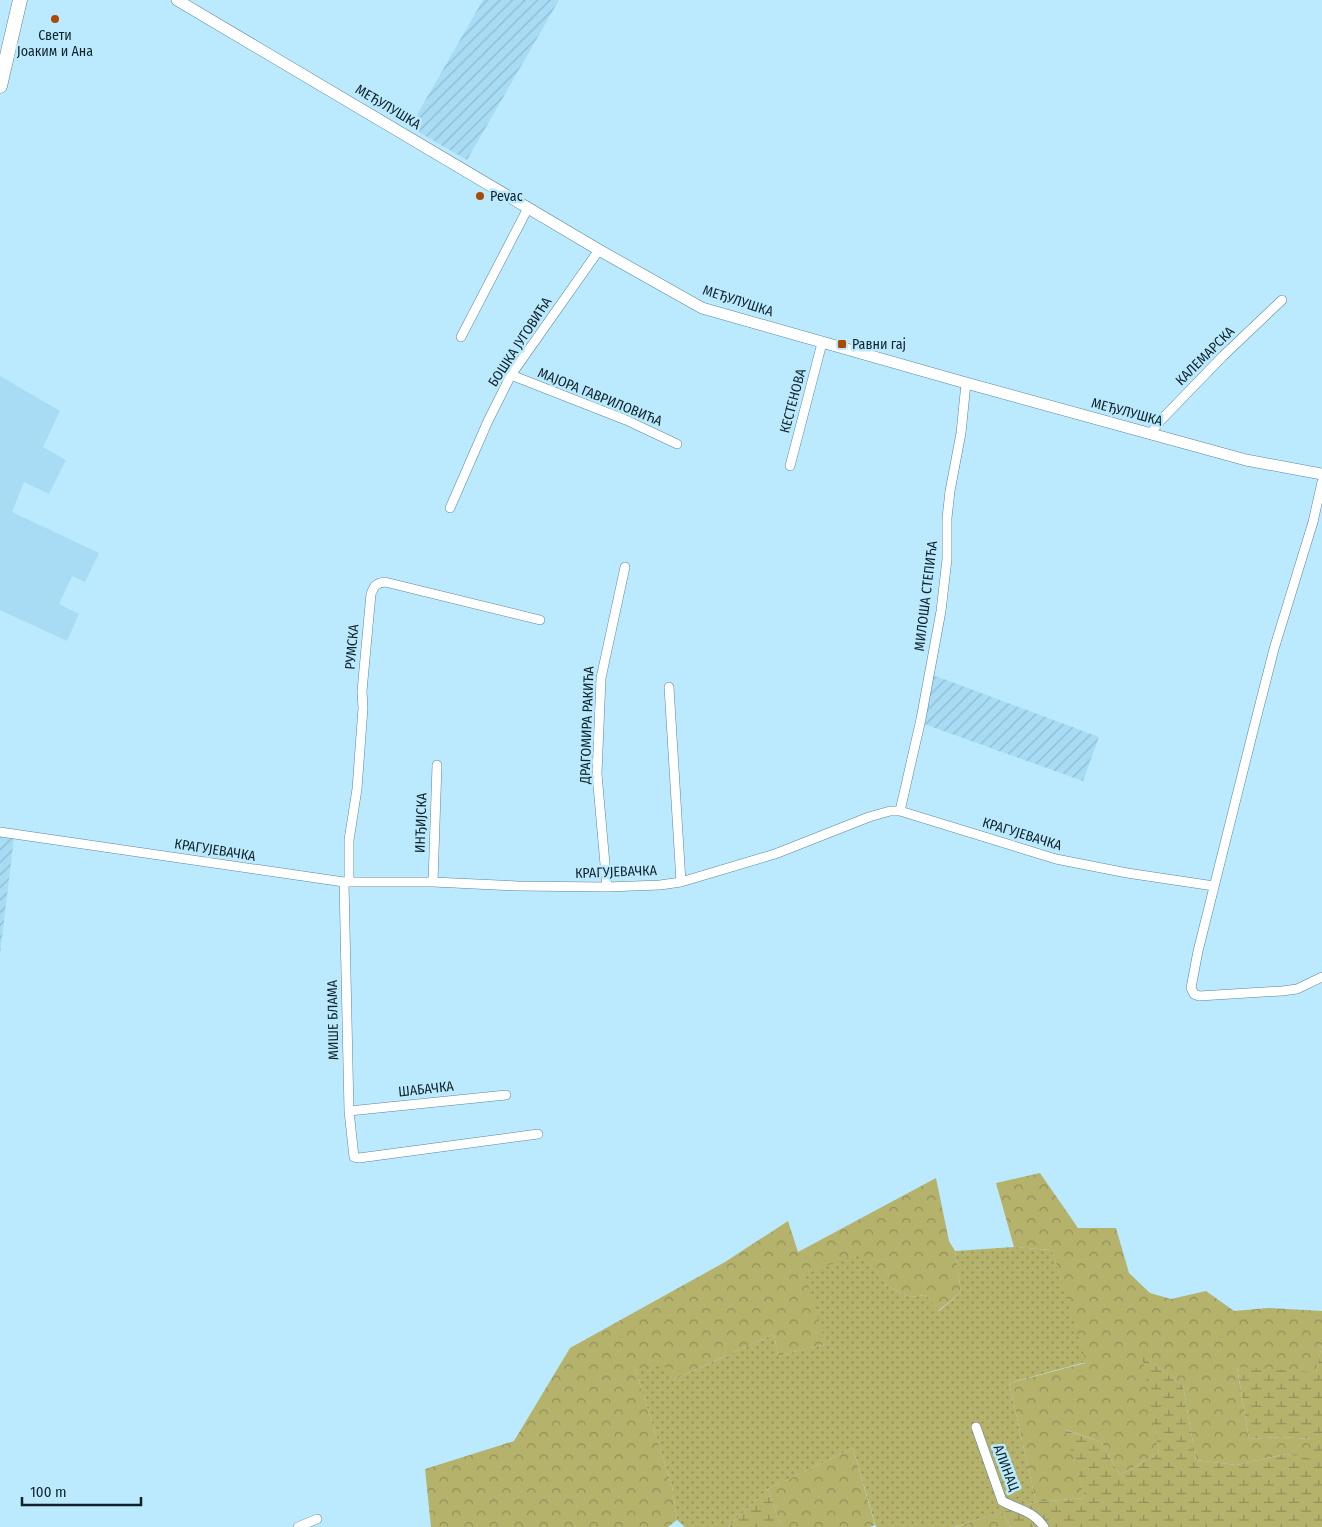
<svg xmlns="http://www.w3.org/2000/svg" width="1322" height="1527" font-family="'Fira Sans Condensed',sans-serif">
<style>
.built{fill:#a7dcf4}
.industrial{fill:url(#industrial-furrows)}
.forest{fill:url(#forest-crowns)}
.wetland{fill:url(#wetland-marsh)}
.garden{fill:url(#garden-dots)}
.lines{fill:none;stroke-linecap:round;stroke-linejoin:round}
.street-casing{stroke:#5a8699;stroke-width:10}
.secondary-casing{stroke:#5a8699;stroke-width:12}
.primary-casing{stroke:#5a8699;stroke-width:15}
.street{stroke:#fff;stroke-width:9}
.secondary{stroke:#fff;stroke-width:11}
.primary{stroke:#fff;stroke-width:14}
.poi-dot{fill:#ab4906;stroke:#bbeafe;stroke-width:2}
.labels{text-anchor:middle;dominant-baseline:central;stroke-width:5;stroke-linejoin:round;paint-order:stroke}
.poi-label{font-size:14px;fill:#11232a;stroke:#bbeafe;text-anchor:start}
.street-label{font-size:14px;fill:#11232a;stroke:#bbeafe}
</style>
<defs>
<pattern id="industrial-furrows" width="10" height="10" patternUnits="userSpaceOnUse" patternTransform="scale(1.25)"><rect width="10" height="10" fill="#a7dcf4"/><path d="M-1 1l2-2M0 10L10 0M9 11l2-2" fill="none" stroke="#8fbcd1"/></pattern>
<pattern id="forest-crowns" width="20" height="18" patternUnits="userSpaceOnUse" patternTransform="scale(1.25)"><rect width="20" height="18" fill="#b5b26c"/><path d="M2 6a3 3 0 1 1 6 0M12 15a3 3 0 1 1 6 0" fill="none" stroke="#929059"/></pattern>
<pattern id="wetland-marsh" width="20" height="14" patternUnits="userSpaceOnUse" patternTransform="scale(1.25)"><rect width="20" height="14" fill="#b5b26c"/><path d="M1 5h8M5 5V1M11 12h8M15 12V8" fill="none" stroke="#929059"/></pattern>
<pattern id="garden-dots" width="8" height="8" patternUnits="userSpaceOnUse" patternTransform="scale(1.25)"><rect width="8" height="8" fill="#b5b26c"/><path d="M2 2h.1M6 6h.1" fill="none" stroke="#929059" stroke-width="1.8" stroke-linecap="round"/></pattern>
</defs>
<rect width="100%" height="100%" fill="#bbeafe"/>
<path class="built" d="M0 376 60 411 43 447 66 460 49 494 24 482 12 512 99 553 85 582 72 576 59 604 79 614 67 641 0 610Z"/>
<path class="industrial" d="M483 0H559L467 160 410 127Z
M933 675 1099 737 1083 781 924 724Z
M0 836 14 838 0 954Z"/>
<path class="forest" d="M1040 1173 1078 1228H1116L1129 1273 1150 1293 1171 1299 1206 1291 1234 1311 1268 1308 1322 1311V1345L1316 1372 1237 1368 1249 1439 1280 1437 1313 1439V1460L1286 1454 1236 1465 1196 1460 1183 1386 1143 1356 1159 1453 1120 1475 1101 1442 1066 1430 1085 1498 1036 1502 1009 1383 1085 1363 1052 1250 1014 1247 996 1183Z
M936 1178 949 1241 955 1251 961 1292 938 1311 926 1295 910 1297 887 1286 860 1254 826 1344 778 1356 774 1334 673 1380 635 1369 672 1486 677 1520 668 1527H431L425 1469 514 1441 570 1348 725 1262 788 1221 798 1252Z
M853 1448 875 1525 870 1527H781L768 1489Z
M1002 1512 1011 1527H955Z"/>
<path class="wetland" d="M1322 1345V1527H1011L1002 1512 1036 1502 1085 1498 1065 1430 1101 1442 1120 1475 1159 1453 1142 1355 1183 1386 1196 1460 1236 1465 1286 1454 1312 1459V1439L1280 1437 1249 1439 1237 1367 1316 1372Z
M768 1489 781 1527H728Z"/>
<path class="garden" d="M1014 1247 1052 1250 1086 1362 1009 1383 1036 1502 954 1527H876L853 1448 768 1489 728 1527H685L677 1520 672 1486 635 1369 664 1365 673 1380 774 1334 778 1356 826 1344 805 1274 860 1253 887 1286 910 1297 926 1295 939 1311 961 1292 955 1251Z"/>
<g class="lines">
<defs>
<path id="street" d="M461 337 528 208
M511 375 626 420 677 444
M1150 434 1162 419 1223 356 1282 300
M790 466 822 343
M1322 482 1313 522 1274 649 1252 735 1198 951 1191 988 1194 994 1199 996 1282 991 1297 989 1322 977
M450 508 488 421 511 375 599 250
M669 687 681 882
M900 811 921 719 941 611 947 559V518L950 491 961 433 966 383
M0 832 344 882H433L518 886 607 887 660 885 681 882 775 854 869 817 890 811H900L1056 859 1127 873 1214 886
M344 882 349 1111 354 1157 359 1158 538 1134
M349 882V840L357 789 363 708 362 691 371 594C374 586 376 583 385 582L540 620
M433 882 437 765
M607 887 597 774 601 678 625 567
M349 1111 506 1095
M976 1427 1002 1501C1019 1510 1032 1510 1044 1527
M298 1527 317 1519"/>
<path id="secondary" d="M177 0 599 250 702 308 966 383 1246 460 1322 474"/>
<path id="primary" d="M0 86 20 0"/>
</defs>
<use href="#street" class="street-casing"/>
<use href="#secondary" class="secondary-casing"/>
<use href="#primary" class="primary-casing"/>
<use href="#street" class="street"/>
<use href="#secondary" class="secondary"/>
<use href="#primary" class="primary"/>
</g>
<g class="poi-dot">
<circle cx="55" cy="19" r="5"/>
<circle cx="480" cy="196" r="5"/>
<rect x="837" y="339" width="10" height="10" rx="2.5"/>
</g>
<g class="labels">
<g class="poi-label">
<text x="55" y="35" text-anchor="middle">Свети<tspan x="55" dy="16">Јоаким и Ана</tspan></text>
<text x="490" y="196">Pevac</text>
<text x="852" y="344">Равни гај</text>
</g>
<g class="street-label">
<text transform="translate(388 107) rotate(31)">МЕЂУЛУШКА</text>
<text transform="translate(738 301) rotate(18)">МЕЂУЛУШКА</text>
<text transform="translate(520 342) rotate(-57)">БОШКА ЈУГОВИЋА</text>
<text transform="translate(1205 356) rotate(-45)">КАЛЕМАРСКА</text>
<text transform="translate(600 397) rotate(22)">МАЈОРА ГАВРИЛОВИЋА</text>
<text transform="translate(793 401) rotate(-75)">КЕСТЕНОВА</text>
<text transform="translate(1127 412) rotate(15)">МЕЂУЛУШКА</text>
<text transform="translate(926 596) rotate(-83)">МИЛОША СТЕПИЋА</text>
<text transform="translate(352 647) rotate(-85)">РУМСКА</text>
<text transform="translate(587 725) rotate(-88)">ДРАГОМИРА РАКИЋА</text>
<text transform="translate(421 823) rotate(-88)">ИНЂИЈСКА</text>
<text transform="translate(1022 834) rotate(17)">КРАГУЈЕВАЧКА</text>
<text transform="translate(215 850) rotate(9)">КРАГУЈЕВАЧКА</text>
<text transform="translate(616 872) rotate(-2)">КРАГУЈЕВАЧКА</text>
<text transform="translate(333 1020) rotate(-91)">МИШЕ БЛАМА</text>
<text transform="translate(426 1089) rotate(-6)">ШАБАЧКА</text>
<text transform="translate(1006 1468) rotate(69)">АЛИНАЦ</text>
</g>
</g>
<path d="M22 1497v8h119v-8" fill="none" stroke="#11232a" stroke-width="2.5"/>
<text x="30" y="1497" font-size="15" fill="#11232a" stroke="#bbeafe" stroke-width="4" paint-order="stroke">100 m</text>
</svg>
